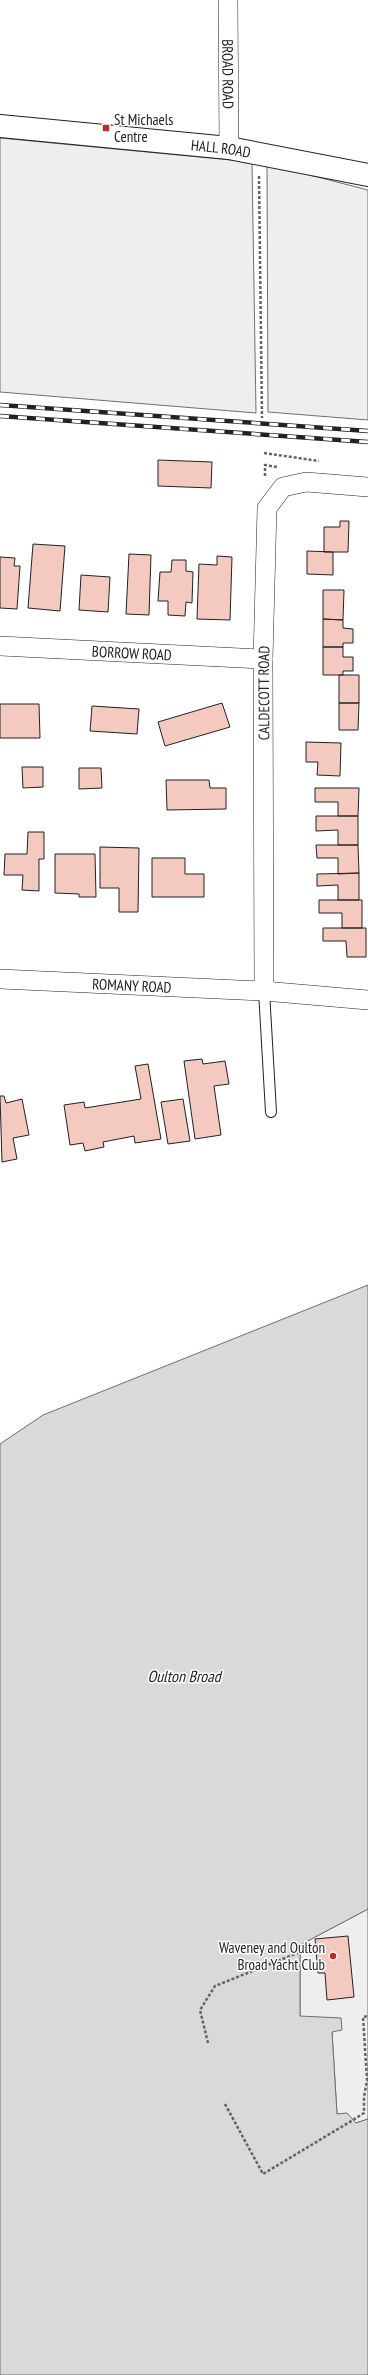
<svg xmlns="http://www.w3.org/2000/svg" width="368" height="2375" font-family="'PT Sans Narrow',sans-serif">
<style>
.green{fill:#eee;stroke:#6f6f6f}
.water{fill:#d9d9d9;stroke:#6f6f6f}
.building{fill:#f3c9c0;stroke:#222}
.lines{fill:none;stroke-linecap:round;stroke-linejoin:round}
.lane-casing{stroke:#222;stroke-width:12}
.street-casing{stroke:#222;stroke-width:20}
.secondary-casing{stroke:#222;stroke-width:24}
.path{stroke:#646464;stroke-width:2.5;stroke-dasharray:3 2;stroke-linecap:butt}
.lane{stroke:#fff;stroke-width:10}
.street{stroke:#fff;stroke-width:19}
.secondary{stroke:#fff;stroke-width:22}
.rail-casing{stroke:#222;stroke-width:4.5}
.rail{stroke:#fff;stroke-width:3;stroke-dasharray:9;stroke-linecap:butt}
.poi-dot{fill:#c62828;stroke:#fff;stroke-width:1.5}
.labels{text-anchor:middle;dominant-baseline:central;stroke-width:3;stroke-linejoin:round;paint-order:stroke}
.street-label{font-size:15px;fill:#222;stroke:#fff}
.poi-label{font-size:15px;fill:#222;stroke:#fff;text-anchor:start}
.water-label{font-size:16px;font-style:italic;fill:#222;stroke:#fff}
</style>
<rect width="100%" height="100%" fill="#fff"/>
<path class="green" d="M0 138 252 162 256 413 0 392Z
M267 164 368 190V420L268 412Z
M368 1909V2119L356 2123 347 2114H337L332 2032 300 2016V1945Z"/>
<path class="water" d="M368 1285V1909L300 1945V2016L341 2018 342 2030 332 2032 337 2114 347 2113 356 2123 368 2119V2375H0V1444L43 1415Z"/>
<path class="building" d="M158 460 212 462 211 488 158 486Z
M340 521H349L348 552H324V527H340Z
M33 544 65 546 60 611 28 608Z
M307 551 333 552V575L307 574Z
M129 554 151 555 149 615 126 614Z
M217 556 232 557 230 620 197 619 199 564 217 565Z
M0 557 15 558 14 566H20L17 609 0 608Z
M172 560H186V571L193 572 192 603 186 602 185 616 168 615V601H158L160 572H171Z
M81 575 110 577 108 612 79 610Z
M323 590H344L343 620 323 619Z
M323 619 343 620V628L353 629V643H343V647H323Z
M323 647H343V657H353V671H343V675H323Z
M339 675H359V703H339Z
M222 703 230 727 165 746 158 722Z
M339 703H359L358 730H339Z
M0 704H39L40 738H0Z
M92 706 139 709 137 734 90 731Z
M306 742 341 743 340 776 317 775 318 762H306Z
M22 767H43V787L23 788Z
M79 768H101L102 788 79 789Z
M166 780H209L210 788H226V809L167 810Z
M315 788H359L358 816H338V802H315Z
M316 816H358V845H338V830L316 831Z
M28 832H44V859H39V891L22 890 23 875H4L5 854H27Z
M316 845H358L359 873 338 874V858H317Z
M100 847 139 848 138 912H119V888H100Z
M55 854H95L96 897H79V894L55 893Z
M152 858H185V874H204V897H152Z
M359 873V900H338V885L317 886V874Z
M319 900H362V928H342V913H319Z
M323 928H366V957H347L346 941H323Z
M202 1059 203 1064 225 1061 229 1084 214 1086 221 1135 195 1139 184 1061Z
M148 1064 161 1139 135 1143 134 1136 103 1142 104 1147 85 1151 83 1143 70 1145 64 1105 84 1102 85 1108 141 1099 135 1066Z
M0 1096H4L6 1103 22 1099 29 1135 13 1138 17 1159 2 1162Z
M183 1099 190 1141 168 1144 161 1102Z
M348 1936 354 1997 327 2000 325 1973H318L315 1939Z"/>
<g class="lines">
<defs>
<path id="lane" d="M264 991 271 1112"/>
<g id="street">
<path id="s1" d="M228 0 229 148"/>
<path id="s2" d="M0 646 263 659"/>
<path id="s3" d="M0 979 264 991 368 1000"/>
<path id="s4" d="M264 991 263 659 267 508 283 487 306 482 368 487"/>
</g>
<g id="secondary">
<path id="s5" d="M0 126 229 148 368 175"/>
</g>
</defs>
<use href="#lane" class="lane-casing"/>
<use href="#street" class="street-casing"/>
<use href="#secondary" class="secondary-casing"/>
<path class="path" d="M259 176 262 418
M264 453 319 461
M265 476V465L277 467
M208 2043 200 2010 215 1986 300 1952
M225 2104 263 2174 353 2120 364 2113V2097L367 2080 363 2017 368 2016"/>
<use href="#lane" class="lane"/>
<use href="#street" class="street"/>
<use href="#secondary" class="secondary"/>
<defs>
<path id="rail" d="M0 405 368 431
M0 416 368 442"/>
</defs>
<use href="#rail" class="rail-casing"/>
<use href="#rail" class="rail"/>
</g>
<g class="poi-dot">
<rect x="102" y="124" width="8" height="8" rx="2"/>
<circle cx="333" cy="1956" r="4"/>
</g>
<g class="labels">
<g class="street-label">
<text stroke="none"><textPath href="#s1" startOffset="74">BROAD ROAD</textPath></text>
<text stroke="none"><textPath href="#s5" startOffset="222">HALL ROAD</textPath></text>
<text stroke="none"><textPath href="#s2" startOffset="132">BORROW ROAD</textPath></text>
<text stroke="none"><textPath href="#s4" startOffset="298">CALDECOTT ROAD</textPath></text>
<text stroke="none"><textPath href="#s3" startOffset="132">ROMANY ROAD</textPath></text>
</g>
<g class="poi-label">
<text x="114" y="119">St Michaels<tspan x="114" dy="17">Centre</tspan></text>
<text x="325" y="1947" text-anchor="end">Waveney and Oulton<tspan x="325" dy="17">Broad Yacht Club</tspan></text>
</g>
<g class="water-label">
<text x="184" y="1676">Oulton Broad</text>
</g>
</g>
</svg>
